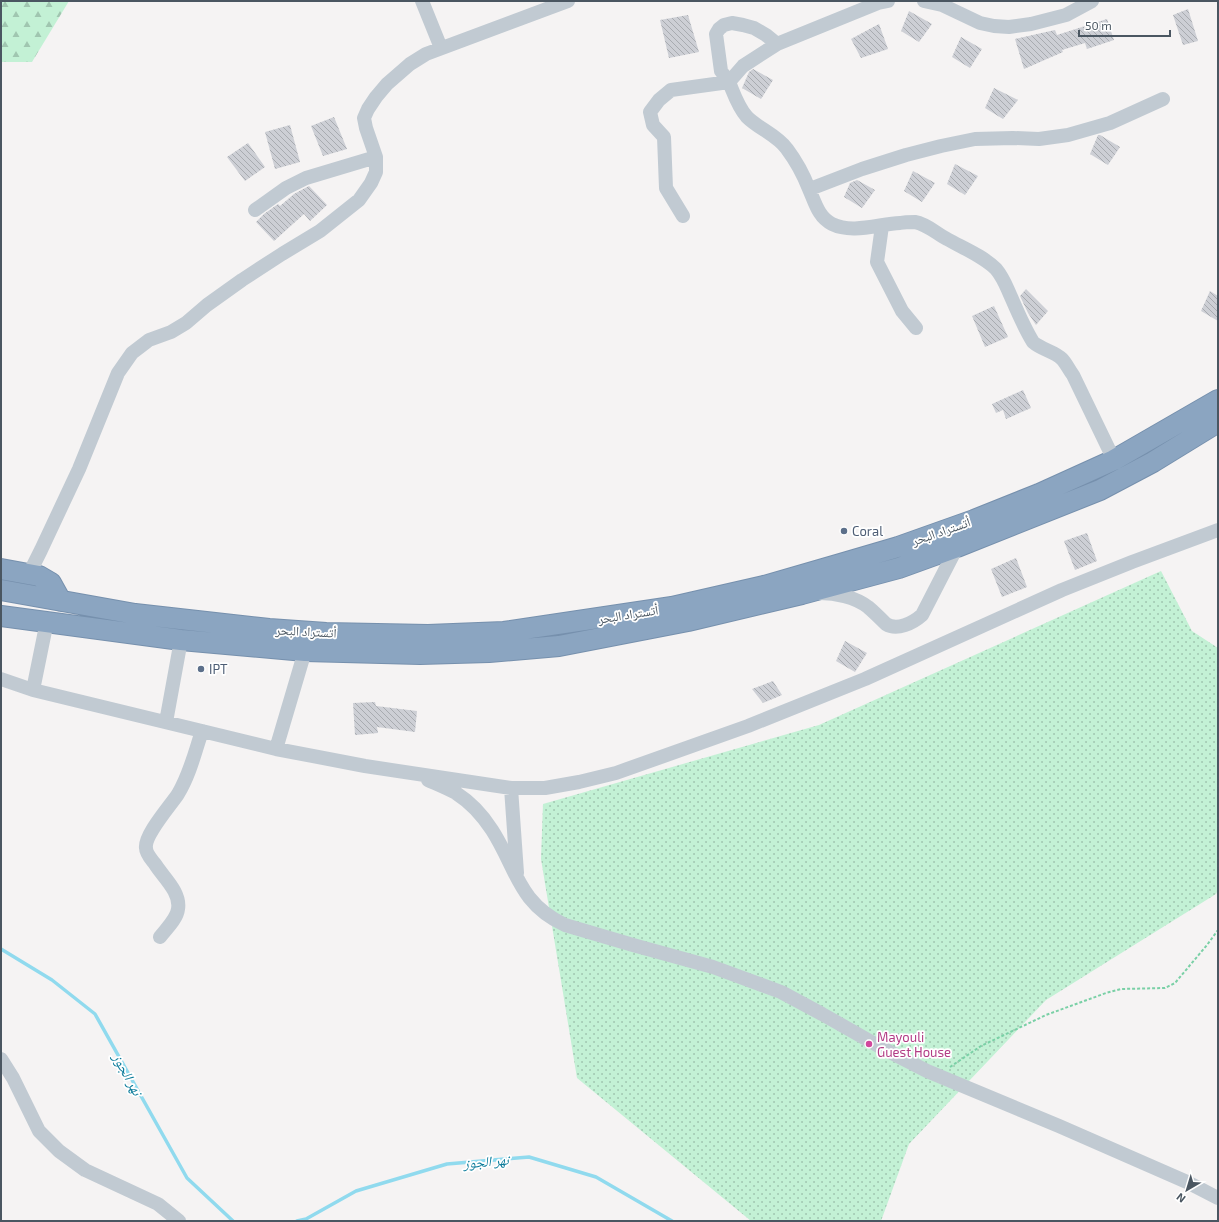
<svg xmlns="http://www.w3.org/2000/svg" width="1219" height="1222" font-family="'Exo 2','Noto Naskh Arabic',sans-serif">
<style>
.grass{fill:url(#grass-dots)}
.forest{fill:url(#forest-firs)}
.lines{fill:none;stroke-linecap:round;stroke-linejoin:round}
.stream{stroke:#90daee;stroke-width:3.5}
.building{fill:url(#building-back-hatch)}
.highway-casing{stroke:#7690ad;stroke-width:22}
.path{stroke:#7ad0a6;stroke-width:2;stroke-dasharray:3 2;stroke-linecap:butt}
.minor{stroke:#c1cad2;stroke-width:14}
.highway{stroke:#8ba5c1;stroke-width:20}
.service-dot{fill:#5c6f8a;stroke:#fff;stroke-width:1.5}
.hotel-dot{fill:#d1479c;stroke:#fff;stroke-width:1.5}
.labels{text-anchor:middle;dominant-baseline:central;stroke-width:3.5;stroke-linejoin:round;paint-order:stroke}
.service-label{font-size:13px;fill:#4e5e75;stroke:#fff;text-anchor:start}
.street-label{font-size:13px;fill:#4a5661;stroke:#fff}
.hotel-label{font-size:13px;fill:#b23c85;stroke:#fff;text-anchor:start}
.water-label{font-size:14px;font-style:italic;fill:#0c7c9b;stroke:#fff}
</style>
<defs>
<pattern id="grass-dots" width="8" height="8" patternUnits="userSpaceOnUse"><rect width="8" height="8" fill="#c3f1d5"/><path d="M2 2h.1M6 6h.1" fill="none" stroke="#a0c6b0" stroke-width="1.8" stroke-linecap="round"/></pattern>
<pattern id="forest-firs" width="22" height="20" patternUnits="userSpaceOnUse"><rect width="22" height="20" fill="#c3f1d5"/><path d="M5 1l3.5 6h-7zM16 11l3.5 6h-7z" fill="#a0c6b0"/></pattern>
<pattern id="building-back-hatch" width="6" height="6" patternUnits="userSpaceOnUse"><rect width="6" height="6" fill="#cdcfd5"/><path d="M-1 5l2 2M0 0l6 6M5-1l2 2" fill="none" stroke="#a8abb0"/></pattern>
</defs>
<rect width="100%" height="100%" fill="#f5f3f3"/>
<path class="grass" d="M1161 571 1192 631 1218 648V890L1216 894 1046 1000 909 1144 881 1221H751L577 1078 541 859 543 804 819 725Z"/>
<path class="forest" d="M1 1H69L32 62H1Z"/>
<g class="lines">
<path class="stream" d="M1 949 52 980 95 1014 187 1178 233 1221
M297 1221 306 1219 356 1191 447 1164 529 1157 596 1177 672 1221"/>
</g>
<path class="building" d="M1188 9 1198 41 1183 45 1173 15Z
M909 11 932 24 919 42 901 31Z
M688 15 699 52 669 58 660 20Z
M1107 19 1114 40 1087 49 1085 43 1062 50 1063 52 1024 69 1015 39 1055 30 1057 35Z
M879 24 888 49 861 58 851 39Z
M961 37 982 49 970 68 952 57Z
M753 69 773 80 761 99 742 88 749 72Z
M994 88 1018 100 1003 119 985 108Z
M334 117 347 149 323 156 311 126Z
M290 125 300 162 275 169 265 132Z
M1098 135H1100L1120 147 1108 165 1090 154Z
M248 143 265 167 245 181 227 157Z
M955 164 978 176 965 195 947 184Z
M913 171 935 183 922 202 904 191Z
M857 180 875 190 862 208 844 197 850 183Z
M309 186 327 205 310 221 304 214 274 241 256 222 264 214 278 204 280 206 294 194Z
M1026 289 1048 311 1036 325 1028 313 1020 296Z
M1210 291 1218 296V321L1201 311Z
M994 306 1008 337 985 347 972 316Z
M1023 390 1031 408 1006 419 1003 410 996 413 992 404Z
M1087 533 1097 561 1075 570 1064 541Z
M1016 558 1027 587 1002 597 991 569Z
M845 641 867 653 855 672 836 661Z
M773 681 782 695 763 703 752 689Z
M375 702 376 706 417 711 415 732 377 727 378 733 355 735 353 703Z"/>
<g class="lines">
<defs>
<path id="highway" d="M1 569 39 576 51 583 61 601
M1 590 135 614 269 629 326 633 428 635 504 632 672 607 764 586 840 564 898 547 974 520 1039 494 1114 460 1218 400
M1 616 181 640 305 651 420 654 489 652 559 646 688 621 802 594 899 568 957 547 1100 490 1153 462 1218 422"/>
</defs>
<use href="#highway" class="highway-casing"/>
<path class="path" d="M950 1067 981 1046 1046 1015 1106 993 1121 989 1165 988 1175 983 1207 945 1218 930"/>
<path class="minor" d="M422 1 441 48
M888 1 878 3 777 44 743 66 729 82C734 94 738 107 747 117 759 129 777 135 787 149 796 161 804 176 809 189 815 202 818 217 832 224 852 234 879 224 900 223 905 222 911 222 915 222 927 224 937 234 947 239 963 248 983 256 996 269 1001 275 1005 283 1008 290 1016 308 1023 326 1033 342 1042 350 1054 351 1062 359 1066 363 1069 370 1073 375L1114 460
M924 1 942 5 980 23 994 26 1009 27 1031 24 1066 15 1092 1
M810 189 862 169 906 155 941 146 975 139 1013 138 1039 139 1068 135 1110 123 1163 99
M255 210 286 188 306 178 376 157
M683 216 666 188 664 137 653 125 650 112 659 100 671 90 729 82 721 71 716 34 719 29 724 25 732 23 743 25 754 28 766 35 777 44
M882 226 877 262 902 311 916 328
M29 574 41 550 79 469 118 373 132 353 149 340 171 332 186 323 207 305 242 280 282 254 320 231 359 200 371 183 376 172V157L366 128 364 118 368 109 376 97 387 84 410 64 426 54 568 1
M820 593C835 593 855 597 868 607 874 612 880 618 886 624 897 631 913 623 922 615L957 547
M1 679 33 690 276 749 365 766 511 788H545L579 782 616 773 748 726 865 679 1062 590 1132 562 1218 530
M33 690 47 621
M166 722 181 640
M276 749 305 651
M428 780C437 784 447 788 456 793 470 802 483 816 492 830 517 869 518 903 565 925L633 945 713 967 781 992 822 1014 882 1048 927 1071 1059 1126 1187 1182 1218 1198
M511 788 517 873
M160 937C166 929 177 919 178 909 181 892 163 877 155 864 152 860 146 854 146 848 144 835 171 805 178 794 190 774 195 752 202 731
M1 1059 13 1078 39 1131 59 1151 85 1170 158 1204 179 1221"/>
<use href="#highway" class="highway"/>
</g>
<g class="service-dot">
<circle cx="844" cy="531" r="4"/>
<circle cx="201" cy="669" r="4"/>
</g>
<circle class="hotel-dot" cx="869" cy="1044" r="4"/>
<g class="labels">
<g class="service-label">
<text x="852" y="531">Coral</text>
<text x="209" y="669">IPT</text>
</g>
<g class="street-label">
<text transform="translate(941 531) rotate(-19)">أتستراد البحر</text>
<text transform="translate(628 614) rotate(-9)">أتستراد البحر</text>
<text transform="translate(306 631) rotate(3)">أتستراد البحر</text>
</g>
<g class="hotel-label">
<text x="877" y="1037">Mayouli<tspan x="877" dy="15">Guest House</tspan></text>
</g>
<g class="water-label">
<text transform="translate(128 1074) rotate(61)">نهر الجوز</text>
<text transform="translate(486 1161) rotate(-5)">نهر الجوز</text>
</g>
</g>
<rect width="1219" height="1222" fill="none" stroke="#4a5661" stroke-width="4"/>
<g transform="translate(1187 1190) rotate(218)" stroke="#ffffff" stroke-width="3" paint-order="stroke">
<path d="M0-3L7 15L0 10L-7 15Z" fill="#4a5661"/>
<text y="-6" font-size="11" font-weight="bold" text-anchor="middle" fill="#4a5661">N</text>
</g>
<path d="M1079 30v6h91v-6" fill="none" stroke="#4a5661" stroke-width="2"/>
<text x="1085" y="30" font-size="12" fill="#4a5661" stroke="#ffffff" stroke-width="3" paint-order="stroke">50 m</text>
</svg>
